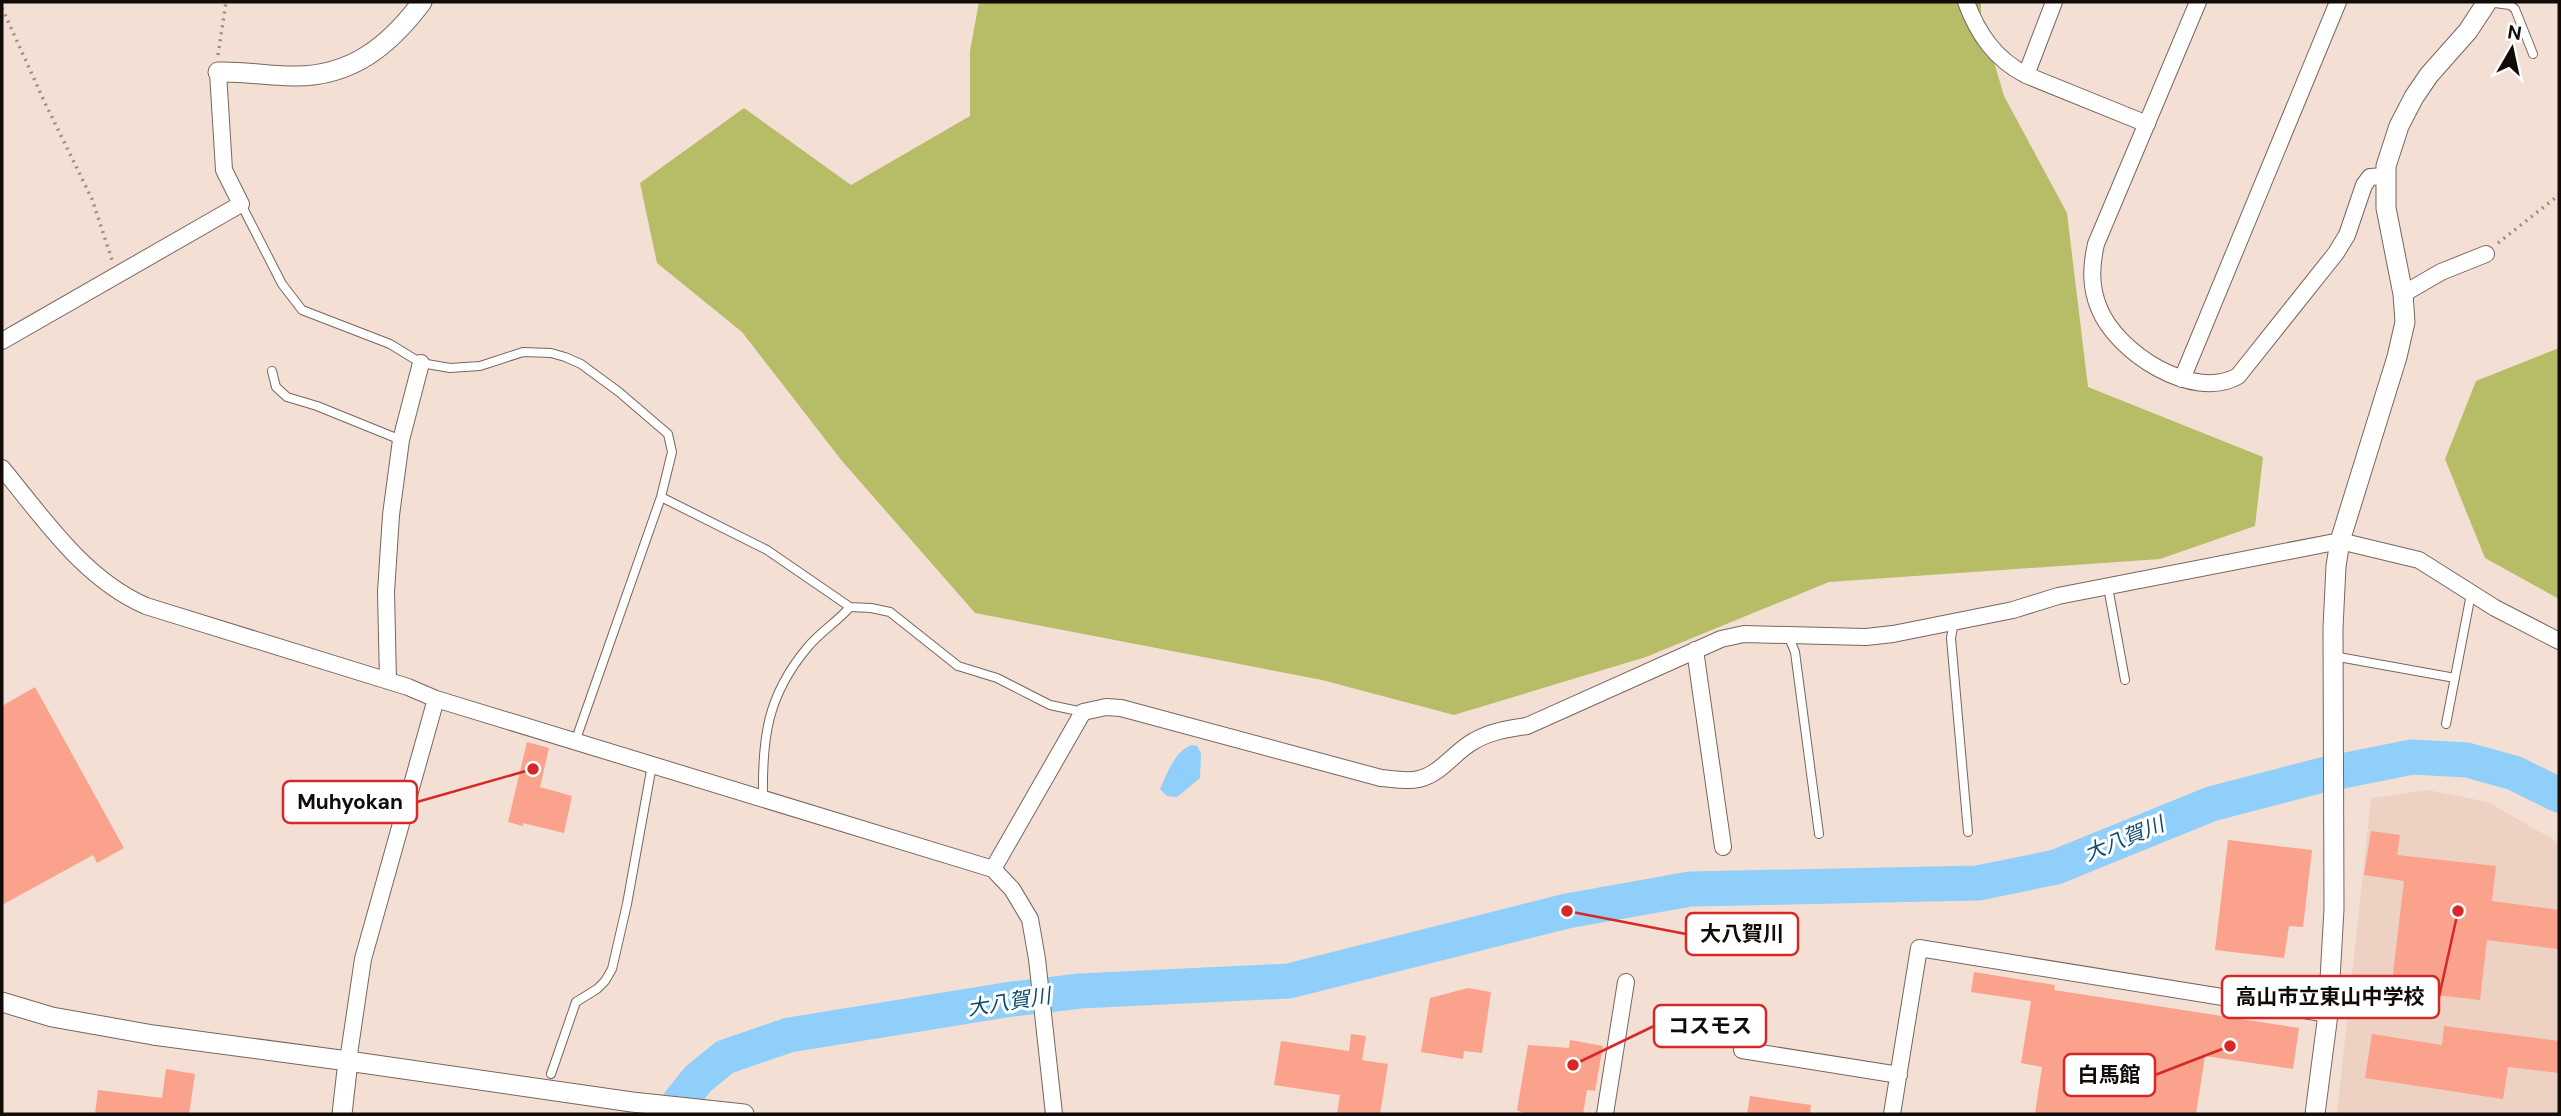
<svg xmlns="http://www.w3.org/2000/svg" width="2561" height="1116" font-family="'DM Sans','Noto Sans JP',sans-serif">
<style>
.built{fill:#edd1c3}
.forest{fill:#b7bd66}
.water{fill:#90cffa}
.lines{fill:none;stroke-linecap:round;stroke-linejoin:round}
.river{stroke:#90cffa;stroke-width:35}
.building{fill:#faa28b}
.service-casing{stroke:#78665d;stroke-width:10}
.minor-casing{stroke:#78665d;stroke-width:18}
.tertiary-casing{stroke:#78665d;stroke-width:21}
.path{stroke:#9c8c85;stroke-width:3.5;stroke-dasharray:2 5;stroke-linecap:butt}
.service{stroke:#fff;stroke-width:8}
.minor{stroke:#fff;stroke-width:16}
.tertiary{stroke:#fff;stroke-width:19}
.labels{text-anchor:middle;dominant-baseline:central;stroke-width:6;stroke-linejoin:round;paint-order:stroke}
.water-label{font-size:21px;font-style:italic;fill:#0e4d70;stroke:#fff}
.leader{fill:none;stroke:#d62828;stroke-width:2.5}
.callout-dot{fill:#d62828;stroke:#fff;stroke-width:2.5}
.callout{fill:#fff;stroke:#d62828;stroke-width:2.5}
.callout-label{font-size:21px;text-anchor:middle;font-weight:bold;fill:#120b08}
</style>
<rect width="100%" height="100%" fill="#f4dfd5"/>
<path class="built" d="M2428 790 2488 802 2559 843V1114H2337L2371 798Z"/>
<path class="forest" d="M979 2H1981V17L2004 96 2067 213 2088 387 2263 457 2255 526 2160 559 1829 582 1646 657 1454 715 1322 680 975 613 842 461 742 332 657 263 640 183 744 108 851 185 970 116V51Z
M2559 348V599L2485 558 2445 459 2476 381Z"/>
<path class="water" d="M1192 745 1197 746 1201 753 1200 778 1177 797 1167 796 1160 789C1167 774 1175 750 1192 745Z"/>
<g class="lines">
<path class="river" d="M670 1114 698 1079 725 1057 789 1035 1012 999 1080 991 1289 981 1567 911 1690 889 1978 883 2056 867 2211 804 2322 775 2412 757 2467 760 2514 773 2559 795"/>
</g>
<path class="building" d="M35 687 124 848 97 863 93 855 2 905V706Z
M527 742 549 748 540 787 572 796 564 833 523 823V826L508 822Z
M2371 831 2400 835 2397 855 2496 866 2492 901 2559 910V949L2487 940 2480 1000 2391 990 2404 881 2364 875Z
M2228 840 2312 850 2303 927 2289 926 2284 958 2215 950Z
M1974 972 2055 985 2054 990 2299 1028 2293 1069 2205 1056 2196 1114H2035L2042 1067 2021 1063 2031 1001 1971 992Z
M1468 988 1491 992 1482 1053 1464 1051 1463 1059 1421 1052 1430 998Z
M2444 1026 2559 1041V1073L2508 1067 2503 1099 2365 1078 2372 1034 2442 1045Z
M1351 1034 1366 1036 1362 1060 1388 1064 1380 1114H1337L1340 1095 1274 1085 1281 1041 1349 1051Z
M1570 1040 1603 1046 1595 1091 1587 1090 1583 1114H1525L1517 1110 1528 1045 1569 1048Z
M166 1069 195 1074 189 1114H95L98 1090 162 1098Z
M1750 1096 1811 1105 1810 1114H1747Z"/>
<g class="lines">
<defs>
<path id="service" d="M2487 2 2510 5 2515 9 2533 54
M241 204 282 284 302 310 390 344 421 363 450 368 480 366 523 352 551 353 565 357 581 364 619 392 668 434 672 452 661 497 575 742
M272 371 276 387 287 397 317 406 401 440
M661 497 767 550 850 607 871 608 890 612 958 666 997 678 1050 705 1083 712
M2108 587 2125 680
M1954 622 1951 638 1968 832
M1788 635 1795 652 1819 834
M2333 656 2455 678
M2446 724 2471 594
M763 798C762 738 767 696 807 648 820 632 837 622 850 607
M551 1074 576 1002 597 989 605 981 612 969 627 904 652 765"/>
<path id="minor" d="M1966 2C1978 34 1995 59 2026 75
M2054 2 2026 75 2147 124
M2198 2 2096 244C2091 266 2090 286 2099 308 2116 352 2193 402 2238 376L2336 253 2347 235 2364 185 2370 177 2385 176
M2403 294 2441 272 2486 254
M2 341 241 204 224 170 218 72
M2182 379 2338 2
M2 468C44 519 84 579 146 606L408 687 436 699 993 869 1012 889 1030 919 1037 959 1054 1114
M1695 650 1723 847
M388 681 386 592 391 515 401 440 421 363
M993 869 1083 712 1106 707 1121 708 1381 778C1393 779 1407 782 1419 779 1441 774 1455 751 1474 741 1491 731 1508 729 1527 726L1721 639 1744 634 1866 637 1893 634 2013 610 2058 596 2340 541 2419 560 2495 608 2559 641
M1742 1050 1899 1075
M348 1061 363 959 436 699
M1605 1114 1626 982
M1892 1114 1919 948 2328 1014"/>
<path id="tertiary" d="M218 72C243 71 267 76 293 76 351 77 389 46 422 2
M2 1002 52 1017 153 1035 348 1061 632 1102 744 1114
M342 1114 348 1061
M2315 1114 2328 1014 2334 909 2333 628 2336 566 2340 541 2397 357 2405 322 2403 294 2386 208V166L2399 126 2414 97 2429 75 2468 31 2487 2"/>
</defs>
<use href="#service" class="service-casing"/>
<use href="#minor" class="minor-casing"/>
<use href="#tertiary" class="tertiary-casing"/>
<path class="path" d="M2 8 45 103 92 199 112 260
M218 55 226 2
M2498 243 2559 195"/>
<use href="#service" class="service"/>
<use href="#minor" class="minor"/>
<use href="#tertiary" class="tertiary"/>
</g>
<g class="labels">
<g class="water-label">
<text transform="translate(2124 839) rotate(-22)">大八賀川</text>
<text transform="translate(1009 1002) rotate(-9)">大八賀川</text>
</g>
</g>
<path class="leader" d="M533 769L417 802M1567 911L1686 934M2458 911L2439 997M1573 1065L1654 1026M2230 1046L2155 1075"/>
<g class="callout-dot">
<circle cx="533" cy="769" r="7"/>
<circle cx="1567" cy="911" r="7"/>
<circle cx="2458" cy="911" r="7"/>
<circle cx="1573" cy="1065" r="7"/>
<circle cx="2230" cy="1046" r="7"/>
</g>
<g class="callout">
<rect x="283" y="781" width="134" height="42" rx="7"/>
<rect x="1686" y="913" width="112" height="42" rx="7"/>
<rect x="2222" y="976" width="217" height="42" rx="7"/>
<rect x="1654" y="1005" width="112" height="42" rx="7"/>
<rect x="2064" y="1054" width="91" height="42" rx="7"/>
</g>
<g class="callout-label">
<text x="350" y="809">Muhyokan</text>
<text x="1742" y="941">大八賀川</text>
<text x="2330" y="1004">高山市立東山中学校</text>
<text x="1710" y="1033">コスモス</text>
<text x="2109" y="1082">白馬館</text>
</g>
<rect width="2561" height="1116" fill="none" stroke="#120b08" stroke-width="7"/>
<g transform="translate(2512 49) rotate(9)" stroke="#ffffff" stroke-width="5" paint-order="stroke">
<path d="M0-5L12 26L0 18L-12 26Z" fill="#120b08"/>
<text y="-10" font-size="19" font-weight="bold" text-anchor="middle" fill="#120b08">N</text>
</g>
</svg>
